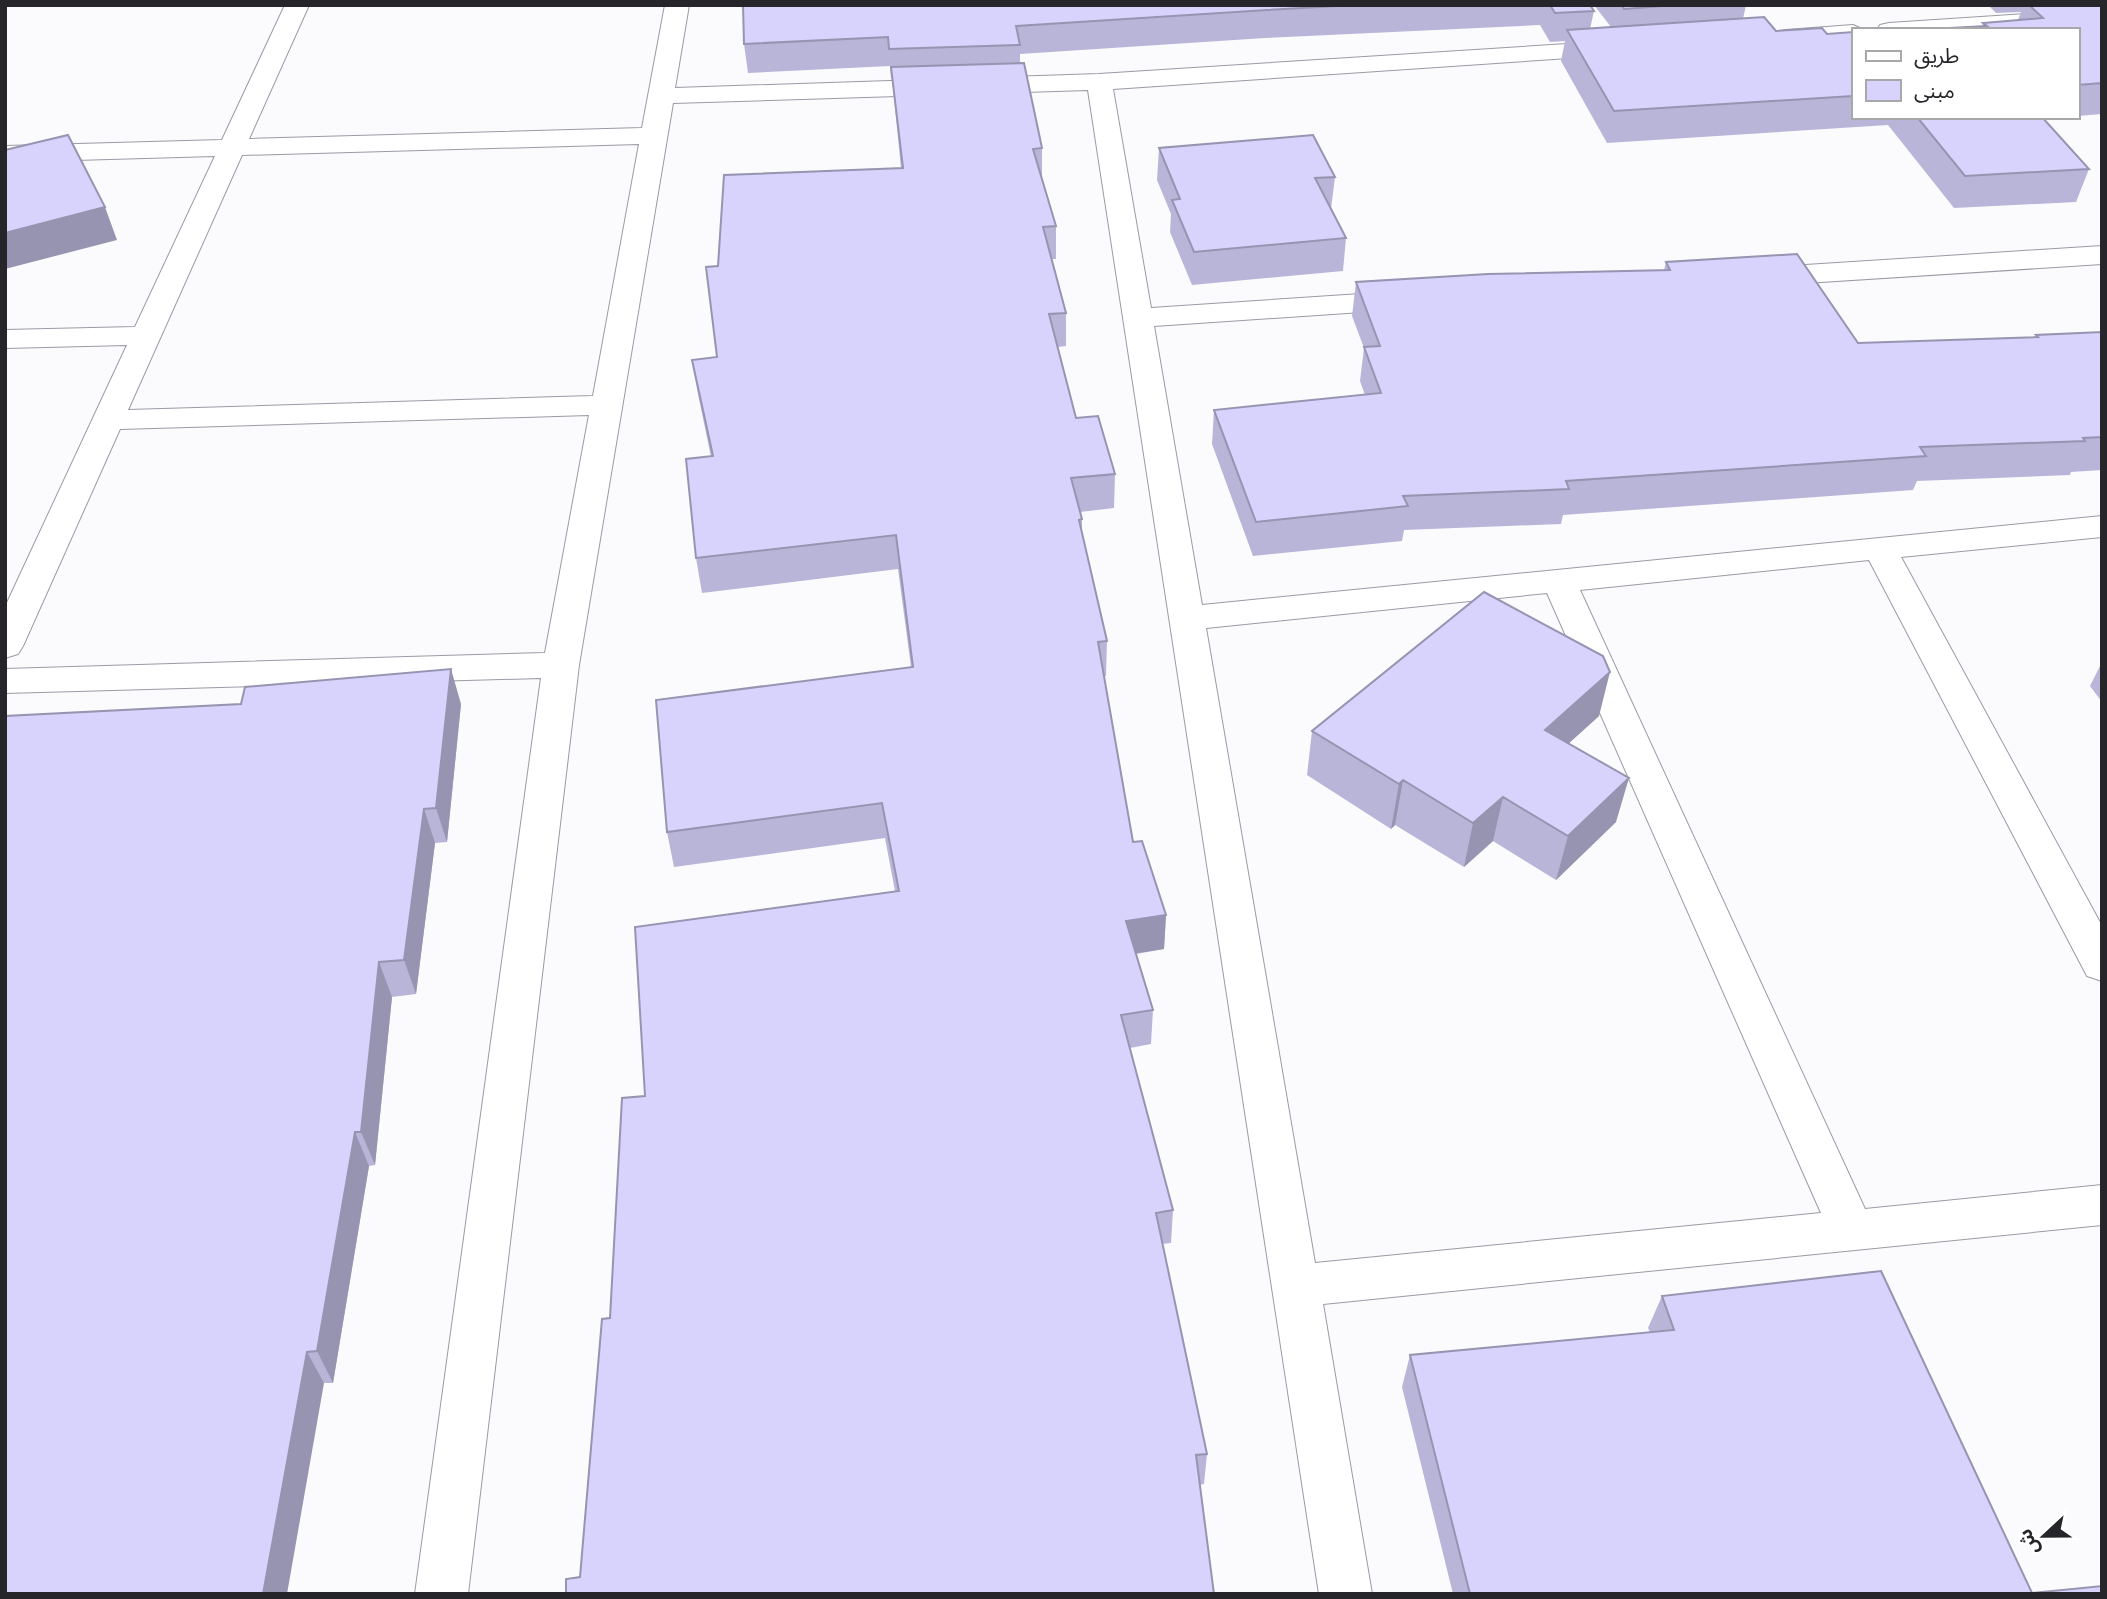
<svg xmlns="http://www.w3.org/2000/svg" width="2107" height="1599" font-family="'Work Sans','Noto Sans Arabic',sans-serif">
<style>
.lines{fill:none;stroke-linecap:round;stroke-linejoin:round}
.minor-casing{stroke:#9b9aa5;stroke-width:2}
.minor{fill:#fff;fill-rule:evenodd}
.wall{fill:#b9b5d9}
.shaded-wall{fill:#9694b0}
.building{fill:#d7d3fc;stroke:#9694b0;stroke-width:2}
</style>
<rect width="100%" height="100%" fill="#fbfbfd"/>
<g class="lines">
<defs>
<path id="minor" d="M285 5H309L249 139 642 128 665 5H689L675 88 1099 74 1614 41 1623 43 1626 48 1623 53 1614 55 1113 89 1151 308 1406 291 1416 294 1421 300 1416 306 1406 309 1154 326 1202 605 2102 516V537L1901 557 2102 926V981L2087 976 1869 560 1580 590 1865 1209 2102 1185V1225L1323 1304 1372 1594H1319L1088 90 673 103 579 665 468 1594H415L541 678 5 693V669L545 653 589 415 120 429 23 646 18 654 5 658V607L127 345 5 348V330L135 327 215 156 5 162V146L222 140ZM639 144 593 396 128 410 242 155ZM1547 593 1821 1213 1315 1263 1206 628Z
M2102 9V23L2004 30H1877L1880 25 1889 23Z
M1853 25 1864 30H1853V39L1786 44 1777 42 1774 37 1777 32 1786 30Z
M2102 246V264L1760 286 1750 283 1746 277 1750 271 1760 268Z"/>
</defs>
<use href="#minor" class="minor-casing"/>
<use href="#minor" class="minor"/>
</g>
<path class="wall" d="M743 5H1590L1594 11 1590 29 1611 27 1594 5H1746L1743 19 1776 31 1827 34 1853 32V117H2060L2043 119 2089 169 2076 202 1954 208 1888 125 1607 143 1561 61 1565 41 1550 42 1540 25 1265 38 1020 54V63L1042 148V178L1056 226V259H1052L1066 313V346L1058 347 1076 418 1115 474 1114 508 1080 512 1082 519V535L1107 641 1106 676H1104L1133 842 1166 915 1164 949 1136 954 1153 1010 1151 1044 1130 1048 1173 1210 1171 1243 1162 1244 1207 1454 1204 1484 580 1577 610 1318 645 1096 895 891 885 838 674 867 667 832 911 667 898 569 702 593 696 558 711 457 698 394 692 360 717 357 718 266 901 168 892 78H891L890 66 748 73 744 44Z
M1988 5H2102V114L2077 116V30L1982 26 1983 23 2018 20 2021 12 1996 13Z
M1159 148 1335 177 1331 209 1346 238 1343 271 1192 285 1170 232 1171 214 1157 180Z
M1666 262 1858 343 2035 337 2036 335 2102 332V470L2071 472 2070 475 1917 481 1913 490 1563 515 1561 524 1404 530 1402 541 1253 556 1212 444 1214 410 1365 395 1360 381 1364 348 1352 316 1356 282 1664 270Z
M2102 662V702L2090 686Z
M461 704 447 842 435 843 416 994 392 997 375 1165 369 1166 333 1383H324L5 1594Z
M1599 716 1569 743 1616 822 1556 880 1493 841 1464 867 1395 825 1391 829 1307 775 1312 731Z
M1662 1296 2032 1593 2102 1594H1453L1402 1387 1410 1355 1650 1332 1648 1328Z"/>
<path class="shaded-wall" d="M105 207 117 240 5 269V233Z
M451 669 461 704 447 842 436 808Z
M1610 672 1599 716 1535 774 1545 730Z
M1629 778 1616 822 1556 880 1568 836Z
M1403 780 1395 825 1391 829 1399 784Z
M1503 797 1493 841 1464 867 1473 823Z
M424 809 435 843 416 994 404 960Z
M1166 915 1164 949 1125 955 1126 921Z
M379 962 392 997 375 1165 361 1132Z
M355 1132 369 1166 333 1383 317 1351Z
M307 1352 324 1383 287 1594H263Z"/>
<path class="building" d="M743 5H1356L1267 10 1016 26 1020 45 889 49 888 37 744 44Z
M1550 5H1590L1594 11 1555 13Z
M1622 5H1676L1624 9Z
M2029 5H2102V83L2077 85V30H1911L1987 26 1983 23 2043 18Z
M1764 17 1776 31 1822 28 1827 34 1853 32V96L1614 111 1567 30Z
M1024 63 1042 148 1033 149 1056 226 1043 227 1066 313 1049 314 1076 418 1098 416 1115 474 1071 478 1082 519 1079 520 1107 641 1098 642 1133 842 1142 841 1166 915 1126 921 1153 1010 1121 1015 1173 1210 1156 1213 1207 1454 1196 1455 1214 1594H566V1579L580 1577 602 1319 610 1318 622 1098 645 1096 635 927 899 891 882 803 667 832 656 700 913 667 896 535 696 558 686 459 713 456 692 360 717 357 706 267 718 266 724 175 903 168 891 67Z
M1917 117H2042L2089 169 1965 176Z
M68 135 105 207 5 233V150Z
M1313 135 1335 177 1315 178 1346 238 1194 252 1172 200 1180 199 1159 148Z
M1797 254 1858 343 2038 337 2036 335 2102 332V437L2083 438 2085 441 1920 447 1926 456 1566 481 1569 489 1403 496 1408 506 1256 522 1214 410 1381 393 1364 347 1380 346 1356 282 1488 274 1670 270 1666 262Z
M1484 592 1603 656 1610 672 1545 730 1629 778 1568 836 1503 797 1473 823 1403 780 1399 784 1312 731Z
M451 669 436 808 424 809 404 960 379 962 361 1132H355L317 1351 307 1352 263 1594H5V716L241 704 245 687Z
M1881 1271 2032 1593 2102 1586V1594H1470L1410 1355 1674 1330 1662 1296Z"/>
<rect width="2107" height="1599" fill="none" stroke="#26262a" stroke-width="14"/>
<rect x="1852" y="28" width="228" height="91" fill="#ffffff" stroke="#a8a8aa" stroke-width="2"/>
<rect x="1866" y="51" width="35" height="10" fill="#ffffff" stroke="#a8a8aa" stroke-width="2"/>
<text x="1914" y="63" font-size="21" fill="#26262a">طريق</text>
<rect x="1866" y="80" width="35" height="21" fill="#d7d3fc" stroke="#a8a8aa" stroke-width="2"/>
<text x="1914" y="98" font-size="21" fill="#26262a">مبنى</text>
<g transform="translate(2044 1536) rotate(248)" stroke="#ffffff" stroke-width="5" paint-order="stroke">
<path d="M0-5L12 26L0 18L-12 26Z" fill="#26262a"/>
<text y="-10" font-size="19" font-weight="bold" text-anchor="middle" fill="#26262a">ش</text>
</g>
</svg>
